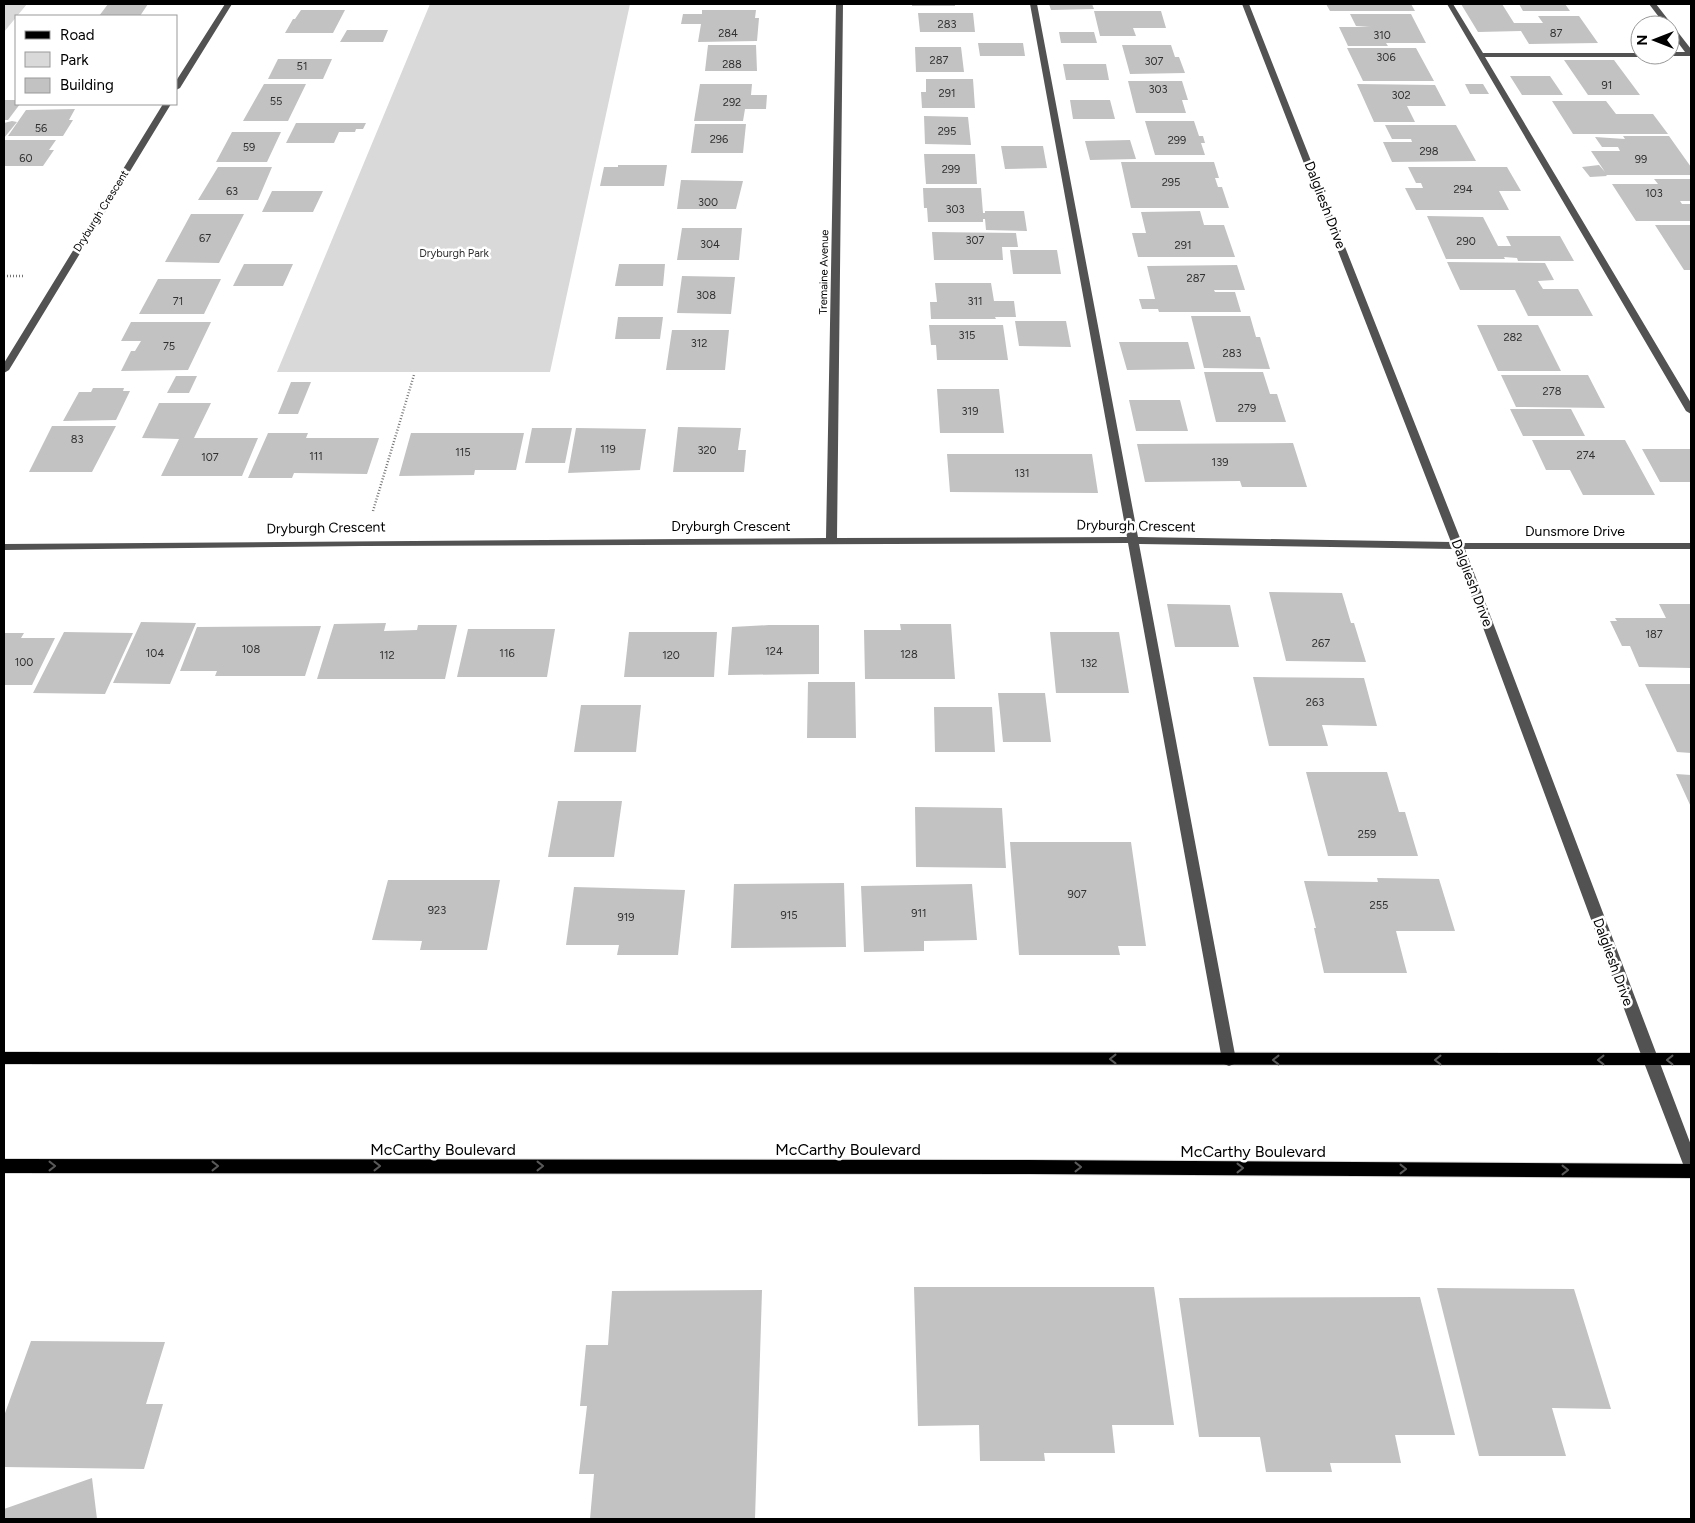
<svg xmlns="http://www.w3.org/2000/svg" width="1695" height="1523" font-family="Figtree,sans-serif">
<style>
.green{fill:#d9d9d9}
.building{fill:#c2c2c2}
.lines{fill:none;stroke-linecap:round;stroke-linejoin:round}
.major-casing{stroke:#dbdbdb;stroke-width:2}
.path{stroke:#747474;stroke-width:2.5;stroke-dasharray:1 2;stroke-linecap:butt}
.minor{fill:#525252;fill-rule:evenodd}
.major{fill:#000;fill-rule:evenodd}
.oneway{stroke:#595959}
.labels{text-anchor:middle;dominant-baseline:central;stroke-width:5;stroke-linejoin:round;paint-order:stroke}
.number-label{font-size:11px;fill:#303030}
.far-street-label{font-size:11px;fill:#000;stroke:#fff}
.far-park-label{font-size:11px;fill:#303030;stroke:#fff}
.street-label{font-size:14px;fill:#000;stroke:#fff}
.near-street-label{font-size:16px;fill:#000;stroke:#fff}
</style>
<rect width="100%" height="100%" fill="#fff"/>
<path class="green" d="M4 4H27L4 32Z
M430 4H630L550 372H277Z"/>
<path class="building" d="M108 4H148L140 16H99Z
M912 4H955V6H912Z
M1049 4H1092L1094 9 1051 10Z
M1326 4H1411L1415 11H1330Z
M1461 4H1502L1514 23H1543L1538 16H1579L1598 43 1529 44 1521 31 1478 32Z
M1519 4H1565L1570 11H1523Z
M301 10H345L333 33H285L293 19H295Z
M702 10H756L755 18H759L757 41 698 42 701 24H681L683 14H702Z
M1094 11H1161L1166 28H1133L1136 36H1100Z
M918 13H973L975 32H920Z
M1350 14H1411L1426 43H1386L1388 46H1348L1339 27H1370L1356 26Z
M347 30H388L383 42H340Z
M1059 32H1094L1097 43H1061Z
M978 43H1023L1025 56H980Z
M708 45H756L757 71H705Z
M1122 45H1171L1175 57H1179L1185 73 1130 74Z
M915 47H961L964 72H916Z
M1347 48H1416L1434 81H1363Z
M278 59H332L323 79H268Z
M1564 60H1614L1640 95H1588Z
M1063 64H1106L1109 80H1066Z
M1510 76H1550L1563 95H1522Z
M926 79H973L975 108H922L921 92H926Z
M1128 81H1182L1188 100H1182L1186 113H1136Z
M264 84H306L288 121H243Z
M700 84H752L751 95H767L766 109H745L743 121H694Z
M1357 84 1435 85 1446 106H1407L1415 122H1374Z
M1465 84H1483L1489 94H1470Z
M4 100H16V104H20L8 120H4Z
M1070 100H1110L1115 119H1073Z
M1552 101H1606L1616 114H1653L1668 134H1573Z
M75 109 69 120H73L63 136H8L26 110Z
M924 116 968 117 971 145 925 144Z
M12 121 17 122 4 138V123Z
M1145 121H1194L1199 136H1203L1205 143H1201L1205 155H1155Z
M296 123H366L363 129H356L355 132H339L334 143H286Z
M695 124H746L743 153H691Z
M1385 125H1456L1476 161 1392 162 1383 142H1412L1411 139H1392Z
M232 132H281L267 162H216Z
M1623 136H1669L1691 167V175H1606L1607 176 1590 177 1582 167 1599 165 1605 172 1591 151H1620L1618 147H1602L1595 137 1625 139Z
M4 140H56L49 150H54L43 166H4Z
M1130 140 1136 159 1090 160 1085 141Z
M1001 146H1043L1047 168 1005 169Z
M924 154H975L977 184H926Z
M1121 162H1214L1219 178H1215L1218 187H1222L1229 208H1131Z
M618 165H667L664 186H600L604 167H618Z
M218 167H272L258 200H198Z
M1408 167H1507L1521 191H1499L1509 210H1416L1405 188H1423L1421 183H1416Z
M1654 179H1691V201H1680L1682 204H1691V221H1636L1612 184H1658Z
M681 180 743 181 736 209H677Z
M923 188H981L983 213H985V211H1024L1027 231 986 230 985 219H983V222H928L927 208H924Z
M272 191H323L313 212H262Z
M1200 211 1204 225H1224L1235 257H1138L1132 233H1146L1141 212Z
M191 214H244L219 263 165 262Z
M1427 216 1483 217 1498 246H1511L1506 236H1560L1574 261H1518L1517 258 1504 257 1505 259H1446Z
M1655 225H1691V270H1684Z
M682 228H742L739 260H677Z
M932 232 1016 233 1018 247H1002L1003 260H934Z
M1010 250H1057L1061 274H1013Z
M1447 262 1545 263 1554 280 1538 281 1543 289H1578L1593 316H1528L1515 290H1460Z
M244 264H293L283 286H233Z
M619 264H665L663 286H615Z
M1237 265 1245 290H1214L1215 292H1235L1241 312H1159L1158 309H1142L1139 299H1155L1147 266Z
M682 276 735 277 731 314 677 313Z
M158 279H221L204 314H139Z
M935 283H991L994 301H1014L1016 317H995L996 319H931L930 302H937Z
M1191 316H1250L1256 337H1260L1270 369 1204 368Z
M618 317H663L660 339H615Z
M1015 321H1066L1071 347 1019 346Z
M131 322H211L188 370 121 371 131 351H135L141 341H121Z
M929 325H1003L1008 360H937L936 345H931Z
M1477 325H1538L1561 371H1498Z
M672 330H729L725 370H666Z
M1119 342H1188L1195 369 1127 370Z
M1204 372H1263L1270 394H1277L1286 422H1216Z
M1501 375H1588L1605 408 1516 407Z
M176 376H197L189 393H167Z
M291 382H311L298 414H278Z
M93 388H124L123 391H130L116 420 63 421 79 392H91Z
M937 389H999L1004 433H940Z
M1129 400H1180L1188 431H1136Z
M159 403H211L194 438H258L242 476H161L179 439 142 438Z
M1510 409H1571L1585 436H1523Z
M52 426H116L92 472H29Z
M678 427 741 428 738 450H746L744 472H673Z
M532 428H572L565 463H525Z
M576 428 646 429 640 470 568 473Z
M268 433H308L306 438H379L367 474 294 473 292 478H248Z
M411 433H524L516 470H475L474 475 399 476Z
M1532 440H1625L1655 495H1583L1570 470H1546Z
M1293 443 1307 487H1242L1240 481 1145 482 1137 444Z
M1642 449H1691V482H1660Z
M947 454H1092L1098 493 950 492Z
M1269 592 1342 593 1351 623H1354L1366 662 1286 661Z
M1167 604 1230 605 1239 647H1175Z
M1659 604H1691V668L1639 667 1630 646H1622L1610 621H1617L1615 618H1666Z
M141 622 196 623 170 684 113 683Z
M386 623 384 631 417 630 418 625H457L445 679H317L334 624Z
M900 624H951L955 679H865L864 630H901Z
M769 625H819V674L728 675 732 627Z
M321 626 305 676H215L217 671H180L197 627Z
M468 629H555L547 677H457Z
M64 632 133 633 105 694 33 693Z
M629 632H717L714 677H624Z
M1050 632H1119L1129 693H1056Z
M4 633H24L21 638H55L32 685H4Z
M1253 677 1364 678 1377 726 1322 725 1328 746H1269Z
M808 682H855L856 738H807Z
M1645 684H1691V753L1677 752Z
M998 693H1045L1051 742H1003Z
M581 705H641L636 752H574Z
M934 707H992L995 752H935Z
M1306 772H1387L1399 812H1405L1418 856H1328Z
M1676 774 1691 775V807Z
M558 801H622L614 857H548Z
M915 807 1002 808 1006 868 916 867Z
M1010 842H1131L1146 946H1118L1120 955H1019Z
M1377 878 1439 879 1455 931H1396L1407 973H1324L1314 928H1316L1304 881 1378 882Z
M388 880H500L487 950H420L422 941 372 940Z
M844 883 846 947 731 948 734 884Z
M972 884 977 940 924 941V951L864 952 861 886Z
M574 887 685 890 678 955H617L619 945H566Z
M914 1287H1154L1174 1425H1112L1115 1453H1044L1045 1461H980L979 1425 918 1426Z
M1437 1288 1574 1289 1611 1409 1552 1408 1566 1456H1479Z
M762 1290 755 1519H590L594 1474H579L587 1406H580L586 1345H608L612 1291Z
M1420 1297 1455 1435H1395L1401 1463H1330L1332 1472H1266L1260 1437H1199L1179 1298Z
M31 1341 165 1342 146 1404H163L144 1469 4 1467V1416Z
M92 1478 97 1519H4V1509Z"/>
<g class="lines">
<defs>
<path id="major" d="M4 1052 1691 1053V1065L4 1064Z
M4 1159 1029 1160 1691 1164V1178L1029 1174 4 1173Z"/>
</defs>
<use href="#major" class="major-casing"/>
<path class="path" d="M4 276H23
M373 511 414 375"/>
<path class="minor" d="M225 4H232L180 88 176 90V81Z
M836 4H843L837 538 1127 537 1030 4H1037L1138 537 1451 542 1242 4H1249L1462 543H1691V549H1465L1691 1145V1171L1686 1169 1683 1164 1643 1060 1454 549 1139 544 1236 1060 1234 1064 1229 1066 1224 1064 1222 1060 1128 543 363 546 4 550V544L826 538Z
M1447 4H1453L1483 53H1640V55H1644L1640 57H1485L1691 403V414L1686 411Z
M1649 4H1656L1691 49V56H1667L1670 55V52H1685L1670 32V25H1665Z
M163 104H171L9 370 4 373V363Z"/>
<use href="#major" class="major"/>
</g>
<defs><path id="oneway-chevron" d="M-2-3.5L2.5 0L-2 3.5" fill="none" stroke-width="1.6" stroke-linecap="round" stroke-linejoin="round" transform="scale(1.25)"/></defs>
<g class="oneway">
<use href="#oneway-chevron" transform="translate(1113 1059) rotate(-180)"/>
<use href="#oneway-chevron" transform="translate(1276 1060) rotate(180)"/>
<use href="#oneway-chevron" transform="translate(1438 1060) rotate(180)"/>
<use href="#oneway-chevron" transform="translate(1601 1060) rotate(180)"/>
<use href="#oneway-chevron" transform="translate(1670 1060) rotate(180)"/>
<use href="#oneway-chevron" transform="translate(52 1166)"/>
<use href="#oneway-chevron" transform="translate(215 1166)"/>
<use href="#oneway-chevron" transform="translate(377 1166)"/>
<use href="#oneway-chevron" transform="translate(540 1166)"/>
<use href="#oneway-chevron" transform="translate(1078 1167)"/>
<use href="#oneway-chevron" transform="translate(1240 1168)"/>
<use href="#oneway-chevron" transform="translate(1403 1169)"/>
<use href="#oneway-chevron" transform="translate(1565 1170)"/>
</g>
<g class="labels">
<g class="number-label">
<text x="947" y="24">283</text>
<text x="728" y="33">284</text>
<text x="1556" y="33">87</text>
<text x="1382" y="35">310</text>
<text x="1386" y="57">306</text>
<text x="939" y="60">287</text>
<text x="1154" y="61">307</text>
<text x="732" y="64">288</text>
<text x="302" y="66">51</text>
<text x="1607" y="85">91</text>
<text x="1158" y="89">303</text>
<text x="947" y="93">291</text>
<text x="1401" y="95">302</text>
<text x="276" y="101">55</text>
<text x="732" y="102">292</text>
<text x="41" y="128">56</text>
<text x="947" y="131">295</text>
<text x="719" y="139">296</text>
<text x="1177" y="140">299</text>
<text x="249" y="147">59</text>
<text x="1429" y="151">298</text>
<text x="26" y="158">60</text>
<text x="1641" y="159">99</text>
<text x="951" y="169">299</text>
<text x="1171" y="182">295</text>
<text x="1463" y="189">294</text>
<text x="232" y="191">63</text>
<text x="1654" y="193">103</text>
<text x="708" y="202">300</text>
<text x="955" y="209">303</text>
<text x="205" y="238">67</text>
<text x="975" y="240">307</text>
<text x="1466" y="241">290</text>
<text x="710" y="244">304</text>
<text x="1183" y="245">291</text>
<text x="1196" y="278">287</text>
<text x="706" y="295">308</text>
<text x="178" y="301">71</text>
<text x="975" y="301">311</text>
<text x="967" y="335">315</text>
<text x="1513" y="337">282</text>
<text x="699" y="343">312</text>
<text x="169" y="346">75</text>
<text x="1232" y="353">283</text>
<text x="1552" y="391">278</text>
<text x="1247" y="408">279</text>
<text x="970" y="411">319</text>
<text x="77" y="439">83</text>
<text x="608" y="449">119</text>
<text x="707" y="450">320</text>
<text x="463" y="452">115</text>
<text x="1586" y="455">274</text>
<text x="316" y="456">111</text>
<text x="210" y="457">107</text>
<text x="1220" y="462">139</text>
<text x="1022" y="473">131</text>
<text x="1654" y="634">187</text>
<text x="1321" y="643">267</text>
<text x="251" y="649">108</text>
<text x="774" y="651">124</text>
<text x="155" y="653">104</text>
<text x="507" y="653">116</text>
<text x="909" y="654">128</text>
<text x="387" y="655">112</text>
<text x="671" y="655">120</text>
<text x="24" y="662">100</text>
<text x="1089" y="663">132</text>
<text x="1315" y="702">263</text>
<text x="1367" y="834">259</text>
<text x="1077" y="894">907</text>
<text x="1379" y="905">255</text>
<text x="437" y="910">923</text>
<text x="919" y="913">911</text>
<text x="789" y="915">915</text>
<text x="626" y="917">919</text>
</g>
<g class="far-street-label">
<text transform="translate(101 211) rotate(-58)">Dryburgh Crescent</text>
<text transform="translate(824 272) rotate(-89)">Tremaine Avenue</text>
</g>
<g class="far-park-label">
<text x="454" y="253">Dryburgh Park</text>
</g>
<g class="street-label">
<text transform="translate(1325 205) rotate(69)">Dalgliesh Drive</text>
<text x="731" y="526">Dryburgh Crescent</text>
<text transform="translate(1136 526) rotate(1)">Dryburgh Crescent</text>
<text transform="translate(326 528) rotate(-1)">Dryburgh Crescent</text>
<text x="1575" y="531">Dunsmore Drive</text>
<text transform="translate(1472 583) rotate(69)">Dalgliesh Drive</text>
<text transform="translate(1613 962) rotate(70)">Dalgliesh Drive</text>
</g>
<g class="near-street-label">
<text x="443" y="1149">McCarthy Boulevard</text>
<text x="848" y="1149">McCarthy Boulevard</text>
<text x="1253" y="1151">McCarthy Boulevard</text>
</g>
</g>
<rect width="1695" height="1523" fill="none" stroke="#000000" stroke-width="10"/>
<rect x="15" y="15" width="162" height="90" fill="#ffffff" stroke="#999999"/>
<rect x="25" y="31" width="25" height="8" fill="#000000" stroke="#999999"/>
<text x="60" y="40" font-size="15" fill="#000000">Road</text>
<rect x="25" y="52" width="25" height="15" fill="#d9d9d9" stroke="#999999"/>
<text x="60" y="65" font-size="15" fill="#000000">Park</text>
<rect x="25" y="78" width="25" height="15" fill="#c2c2c2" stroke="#999999"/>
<text x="60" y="90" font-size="15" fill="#000000">Building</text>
<g transform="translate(1655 40) rotate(270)"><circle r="24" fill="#ffffff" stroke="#999999"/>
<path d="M0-4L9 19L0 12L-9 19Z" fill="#000000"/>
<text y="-8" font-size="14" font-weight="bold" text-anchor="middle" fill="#000000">N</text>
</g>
</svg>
